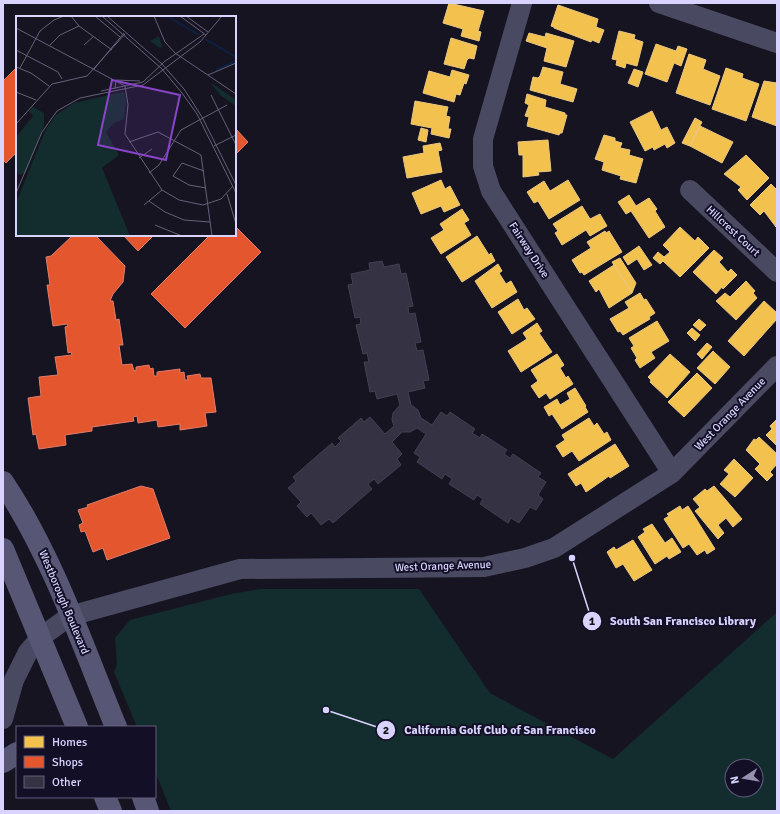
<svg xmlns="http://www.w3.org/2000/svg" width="780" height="814" font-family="Signika,sans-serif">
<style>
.green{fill:#132c2d;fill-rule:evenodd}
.homes{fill:#f2c14e;stroke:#eac783}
.shops{fill:#e4572e;stroke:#e17c6d}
.building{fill:#343243;stroke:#433f54}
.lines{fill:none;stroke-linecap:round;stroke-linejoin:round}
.street{stroke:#4a4962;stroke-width:20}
.secondary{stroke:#575674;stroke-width:22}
.labels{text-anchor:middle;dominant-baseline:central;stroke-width:4;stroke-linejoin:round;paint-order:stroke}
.street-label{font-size:11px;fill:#d9d4ff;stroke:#130f26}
.inset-river{fill:none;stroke:#0d2144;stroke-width:2}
.inset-road{fill:none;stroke:#64617a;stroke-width:1}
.view{fill:#8945c9;fill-opacity:0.15;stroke:#8945c9;stroke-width:2}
.inset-edge{fill:none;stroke:#d9d4ff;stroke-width:2}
.leader{fill:none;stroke:#d9d4ff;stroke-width:1.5}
.callout-dot{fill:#d9d4ff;stroke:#130f26;stroke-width:1.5}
.mark-label{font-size:12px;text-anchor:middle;font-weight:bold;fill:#111}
.callout-label{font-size:12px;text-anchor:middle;font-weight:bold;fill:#d9d4ff;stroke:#130f26;stroke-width:4;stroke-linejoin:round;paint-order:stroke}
</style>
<rect width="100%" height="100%" fill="#161421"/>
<path class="green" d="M260 589H419L490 693 613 759 777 612V811H171L155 771V727H137L114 672 117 664 115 638 130 620 231 594ZM732 766H756V790H732Z"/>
<path class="homes" d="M449 3 484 11 478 31 481 32 479 41 461 36 463 29 443 23Z
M558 5 598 19 596 27 604 30 599 43 592 40 591 42 554 28V27L551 26Z
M619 31 635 35 634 39 643 42 637 66 626 63 625 68 616 65 617 60 612 59Z
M529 33 545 37 546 33 574 41 566 67 544 61 547 48 526 41Z
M451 38 477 46 474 59 469 58 467 60 464 69 444 64Z
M656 44 676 51 678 46 687 49 681 66 674 63 667 82 645 74Z
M689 54 706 60 703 69 720 76 710 105 676 93Z
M543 67 563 72 560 84 577 89 573 102 530 90 533 77 538 78 540 76Z
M726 68 743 74 742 78 759 84 746 121 712 109Z
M634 69 643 72 638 87 628 83Z
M452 70 469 75 466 84 464 83 460 95 456 94 454 102 423 93 429 71 450 77Z
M764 81 777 83V126L752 117Z
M527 94 546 100 545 107 565 113V115H567L562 133H560L559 135 527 126 529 117 525 116 529 105 525 103Z
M415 101 448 107 446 116 450 117 448 129H451L449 138 431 134 432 128 411 124Z
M652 111 661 130 667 127 675 143 667 148 665 144 654 150 653 147 645 151 630 122Z
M695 118 702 122 690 146 682 143Z
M700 126 733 142 722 163 690 146Z
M421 128 428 130 426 142 418 140Z
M604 135 615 138V141L622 143 620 148 630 150 629 155 643 159 636 183 620 179 621 176 602 170 604 162 595 159Z
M548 140 551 171 538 172 539 175 523 177V155H519L518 142Z
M440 143 442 150 438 151 442 172 407 178 403 157 424 153 423 146Z
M746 155 769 178 747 200 738 190 741 187 724 174Z
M441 180 445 189 450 186 460 205 444 212 441 206 421 214 412 193Z
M568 180 580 200 549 219 538 201 534 203 527 192 544 181 550 191Z
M771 184 777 190 776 227 764 211 760 215 750 205Z
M629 195 636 206 649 198 657 209 655 211 665 227 649 238 631 211 626 214 618 202Z
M582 206 590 219 600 214 607 226 590 236 586 230 562 245 555 233 558 231 553 224Z
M462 209 469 220 464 223 471 235 441 254 431 238 444 230 440 224Z
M680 227 695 241 698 237 709 248 680 277 663 261 660 264 653 258 658 252 664 257 670 252 663 245Z
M605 231 606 233 609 231 622 252 584 275 582 272 580 273 572 260 591 248 587 242Z
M477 236 489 255 491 253 495 261 462 282 446 257Z
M639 246 652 265 644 270 637 259 628 265 623 257Z
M714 250 723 258 719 262 728 272 731 269 737 275 723 289 722 287 716 294 693 272Z
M620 258 636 283 632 293 612 262Z
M498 264 502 271 499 273 506 284 511 281 517 292 492 308 475 281Z
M614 265 632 293 609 308 599 289 596 292 589 281Z
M746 281 755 291 753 293 757 298 736 320 716 301 725 293 730 297Z
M640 293 644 300 646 299 655 313 649 317 650 319 623 335 620 331 618 332 610 319 629 308 625 302Z
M518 299 524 310 527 308 535 319 512 334 498 312Z
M764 301 777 313V319L744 356 728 341Z
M699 319 706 325 700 331 693 325Z
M657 321 669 341 651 352 655 358 640 368 635 360 637 358 631 348 634 346 629 338Z
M537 323 542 331 539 333 552 352 521 372 508 351 527 339 523 333Z
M692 328 700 335 695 341 687 333Z
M707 343 712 347 702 359 697 354Z
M713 351 730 367 715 384 697 368Z
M557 354 564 365 560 368 566 378 568 376 573 384 550 399 546 393 539 398 531 386 538 381 531 370Z
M670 354 690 372 667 398 650 382 651 380 648 377Z
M697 373 712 388 684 417 668 402Z
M575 388 586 406 585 407 588 412 562 429 552 414 549 416 544 407 557 399 560 405 570 399 567 393Z
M589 418 594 426 597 423 604 434 607 432 611 440 579 461 572 451 563 457 556 446 565 440 562 435Z
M777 419V446L766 435 772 429 770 426Z
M759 437 777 454V464L770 472 773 475 767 481 755 469 760 464 746 450 754 439 756 440Z
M615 444 629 466 610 478 609 476 586 492 581 483 576 486 568 474Z
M734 459 753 478 735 497 720 484 729 474 724 470Z
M714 486 742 519 733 527 726 518 718 525 724 533 718 539 695 511 700 507 693 499 705 489 707 491Z
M680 506 682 510 688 506 715 549 707 554 705 550 697 555 689 544 683 548 664 519 669 516 667 514Z
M652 524 665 543 672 538 681 552 669 559 667 556 655 564 638 537 645 532 643 529Z
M633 540 652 570 634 581 623 564 616 568 607 552 614 547 616 550Z"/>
<path class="shops" d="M17 67V152L6 163 3 160V81Z
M235 128 248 142 235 155Z
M235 226 261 252 185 328 151 294 210 235H235Z
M73 235H95L125 266 123 282 113 294 110 301H113L116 320 119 319 123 345H119L122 365 132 364 134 371 136 370V367L149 365 150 369 153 368 154 376H157V372L180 369V373L184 372 185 380H188L187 376 200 374 201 378H211L216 412 205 413 207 426 180 430V424L158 427 157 420 138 423 137 416 133 417 134 421 92 427V431L65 435 66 445 39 449 36 434 33 435 28 398 41 396 39 377 58 375 55 357 72 355 71 352 68 353 65 327 68 326 67 324 53 326 47 285H50L46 257 51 256Z
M123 235H154L138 251Z
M141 486 153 489 170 538 107 560 103 548 93 552 85 531 81 532 79 525 83 523 78 510 88 507 87 505Z"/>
<path class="building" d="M382 261 384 267 399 264 401 274 406 273 413 306 408 307 409 314 415 313 421 342 415 343 417 351 423 350 429 380 423 381 425 388 408 392 411 405 418 410 421 418 432 425 441 412 447 416 450 412 475 429 472 433 480 438 482 434 507 450 504 454 510 458 513 454 541 473 538 477 546 482 538 495 543 499 536 510 530 507 519 523 511 518 508 523 480 504 483 499 477 495 474 500 449 484 452 479 445 474 442 479 417 462 420 457 414 453 426 434 417 428 410 432H402L392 442 402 454 397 459 401 465 378 484 374 479 368 484 372 489 333 523 329 519 321 525 311 513 307 517 297 506 301 502 288 488 296 481 293 477 332 443 335 447 341 441 338 438 361 418 364 422 370 417 385 434 394 426 392 420 393 413 400 405 397 394 377 399 375 391 370 392 364 362H369L367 353 363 354 356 325 361 324 360 317 355 318 348 285 353 284 351 274 370 270 369 263Z"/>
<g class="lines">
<path class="street" d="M522 3 483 139V166L491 191 672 473
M659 3 777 43
M690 190 777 272
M3 719 14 680 28 652 41 637 70 616 240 569 484 567 525 558 554 548 672 473 777 366"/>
<path class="secondary" d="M3 482C53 557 82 644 116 727
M3 549 77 727
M3 762 17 753
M105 797 111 811
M143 797 148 811"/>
</g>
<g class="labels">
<g class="street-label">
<text transform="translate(733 231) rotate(43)">Hillcrest Court</text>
<text transform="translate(529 250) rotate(57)">Fairway Drive</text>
<text transform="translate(730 414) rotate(-46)">West Orange Avenue</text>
<text transform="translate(443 566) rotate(-2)">West Orange Avenue</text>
<text transform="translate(64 602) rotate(67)">Westborough Boulevard</text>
</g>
</g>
<g transform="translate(16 16)">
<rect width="220" height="220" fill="#161421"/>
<path d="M143 20 146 30 144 32 134 25ZM194 66 220 84V90L204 79ZM106 76 109 77 110 87 108 103 98 107 90 116 103 139 86 152 114 220H0V187L30 113 40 99 58 87ZM17 91 28 97V110L10 157 3 159 0 154V121L17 100 13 96Z" fill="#132c2d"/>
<path class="inset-river" d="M151 0 183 19M189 23 220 41M200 54 220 45"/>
<path class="inset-road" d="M55 0 63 10 96 34M79 0 104 21M86 0 146 53 166 77 181 98 220 177M91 0 146 48 168 73 186 101 220 169M138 0 149 26 159 37 220 78M164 0 190 19M170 0 192 16M0 12 109 70 112 89 109 118 146 174 163 184 187 189 205 183 217 170M34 29 44 19 63 10M68 29 77 21M0 34 42 56 46 63M0 51 15 57 33 70M4 52 24 15 38 4 48 0M78 53 108 17M192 59 220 47M99 73 100 64 124 65M85 75 127 66 148 46 188 18M0 76 20 84M195 79 220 129M0 108 36 68 71 60 109 18M113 126 142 116 185 139 196 220M198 130 220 119M123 142 136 133M188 155 166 147 157 160 173 169 190 172M133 157 143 149 165 114 211 89M0 177 26 116 41 95 64 82 127 69 184 26 206 0M211 178 220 208M133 185 149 196 168 204 194 206M128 189 146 174M139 209 166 220"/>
<path class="view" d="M96 64 164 79 150 144 82 129Z"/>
<rect width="220" height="220" class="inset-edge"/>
</g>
<path class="leader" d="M572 558L592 621M326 710L386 730"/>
<g class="callout-dot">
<circle cx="572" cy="558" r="4"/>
<circle cx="326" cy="710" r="4"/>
<circle cx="592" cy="621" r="10"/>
<circle cx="386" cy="730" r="10"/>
</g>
<g class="mark-label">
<text x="592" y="625">1</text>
<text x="386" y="734">2</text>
</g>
<g class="callout-label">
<text x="683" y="625">South San Francisco Library</text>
<text x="500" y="734">California Golf Club of San Francisco</text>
</g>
<rect width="780" height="814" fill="none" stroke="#d9d4ff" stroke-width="8"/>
<rect x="16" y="726" width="140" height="72" fill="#130f26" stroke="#625e7d"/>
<rect x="24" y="736" width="20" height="12" fill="#f2c14e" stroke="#625e7d"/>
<text x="52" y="746" font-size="12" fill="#d9d4ff">Homes</text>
<rect x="24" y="756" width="20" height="12" fill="#e4572e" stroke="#625e7d"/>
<text x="52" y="766" font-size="12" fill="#d9d4ff">Shops</text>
<rect x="24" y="776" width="20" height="12" fill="#343243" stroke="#625e7d"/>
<text x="52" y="786" font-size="12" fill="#d9d4ff">Other</text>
<g transform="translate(744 778) rotate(258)"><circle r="19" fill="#130f26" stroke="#625e7d"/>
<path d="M0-3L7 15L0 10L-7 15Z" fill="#9591b1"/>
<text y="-6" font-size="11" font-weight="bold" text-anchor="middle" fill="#d9d4ff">N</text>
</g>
</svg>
